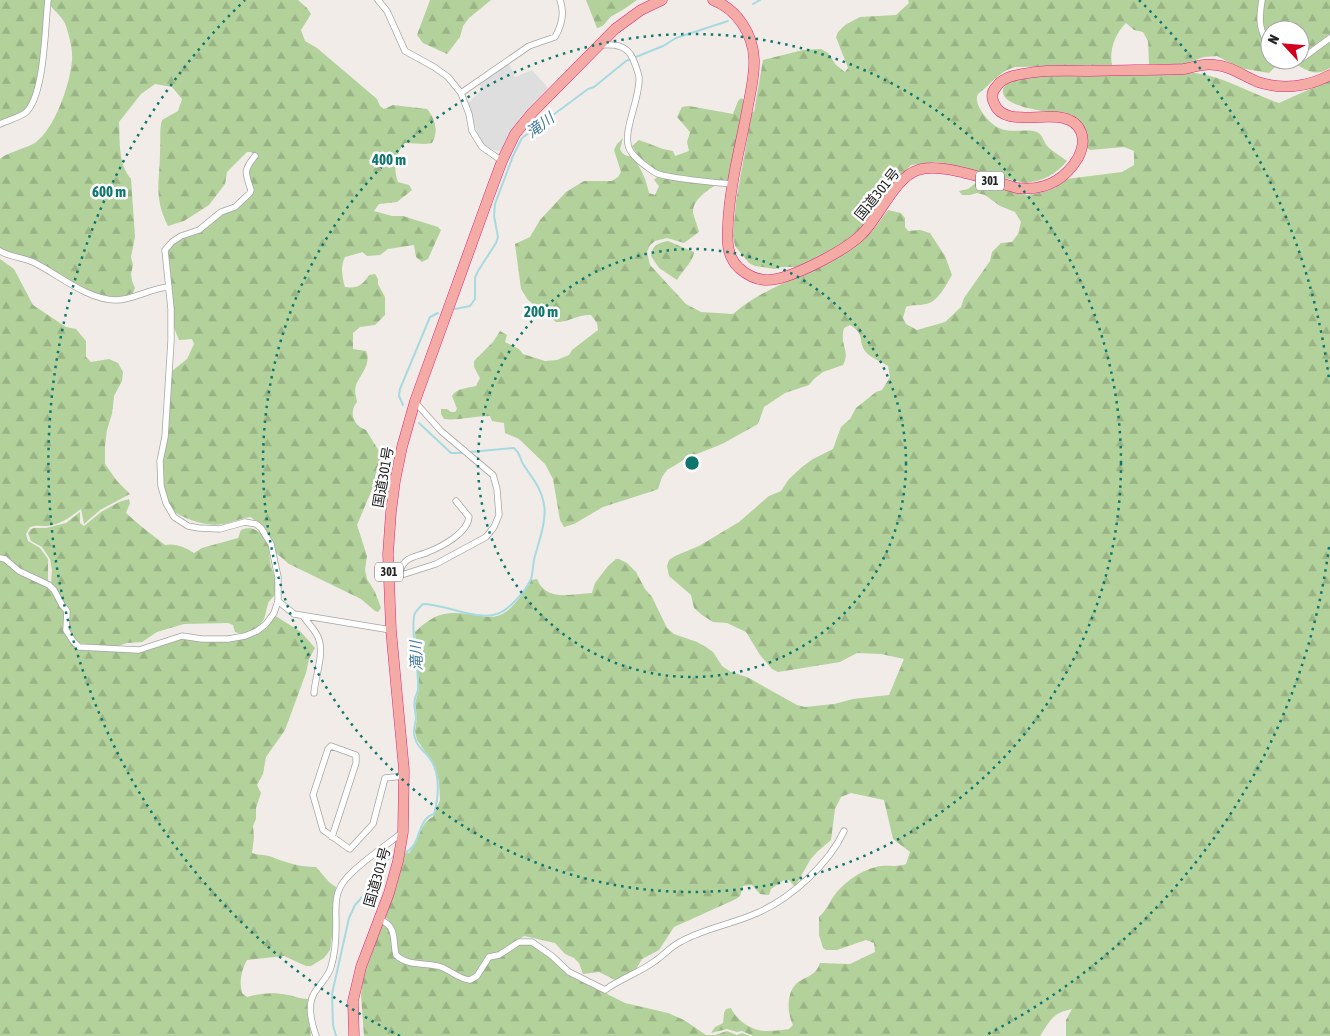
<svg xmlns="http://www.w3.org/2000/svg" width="1330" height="1036" font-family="'Asap Condensed','Noto Sans JP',sans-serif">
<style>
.residential{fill:#dfdede}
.forest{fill:url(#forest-firs)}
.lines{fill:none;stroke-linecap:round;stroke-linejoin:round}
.stream{stroke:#a7dae0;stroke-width:2}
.minor-casing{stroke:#a5a5a5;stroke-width:7}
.trunk-casing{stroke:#e0237d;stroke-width:11}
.minor{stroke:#fff;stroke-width:5.5}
.trunk{stroke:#f4aba5;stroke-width:10}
.ring{fill:none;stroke:#0f766e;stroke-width:2.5;stroke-dasharray:2.5 5}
.labels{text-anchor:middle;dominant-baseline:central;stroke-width:5;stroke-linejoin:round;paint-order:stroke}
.shield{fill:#fff;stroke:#646464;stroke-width:1}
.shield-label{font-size:12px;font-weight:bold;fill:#212121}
.street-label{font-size:14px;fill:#212121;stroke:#fff}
.water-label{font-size:15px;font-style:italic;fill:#417a9c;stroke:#fff}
.centre{fill:#0f766e;stroke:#fff;stroke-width:2.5}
.ring-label{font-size:15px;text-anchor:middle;font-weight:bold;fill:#0f766e;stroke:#fff;stroke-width:5;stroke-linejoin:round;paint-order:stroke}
</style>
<defs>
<pattern id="forest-firs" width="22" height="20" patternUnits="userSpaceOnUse" patternTransform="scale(1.25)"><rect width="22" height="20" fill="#b2d19b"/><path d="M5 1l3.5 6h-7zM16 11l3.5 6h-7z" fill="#99b385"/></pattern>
</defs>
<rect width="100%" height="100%" fill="#f1ece7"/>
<path class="residential" d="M509 64 515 77 532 70 548 88 520 118 506 146 501 151 493 150 484 145 478 135 468 103 482 90 479 83Z"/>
<path class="forest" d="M0 0H46C44 24 42 94 25 110 19 116 7 119 0 123Z
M51 0H298L307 8 311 14 301 30 305 41 317 48 377 99 380 106 384 109 393 105 427 109C435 118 439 132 432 143L425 144 405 143C395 153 393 169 398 182L409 185 412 190 397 202 379 204 374 211 392 216H403L438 227 441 230 428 259 422 262 416 257 414 245 388 249 380 255 367 256 363 252 345 257C340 267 342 276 345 287 357 289 363 285 369 275L375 274 378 279V284L385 297V315L375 325 360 327 353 333V349L366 351C372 363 360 375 356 385 354 391 356 396 357 402 348 413 354 426 366 430L382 456 377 467 373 487 357 525 367 556 365 570 367 579 375 592 381 608 378 612 375 611 361 599 289 564 275 552 269 535 264 529 251 517C241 518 233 522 224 524 207 527 186 520 171 510 153 477 168 409 172 371L187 359 194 344 192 339 179 340 173 325 167 250 173 243 207 224 251 194 247 173 257 156 251 152H247L227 172 225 184 209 205 184 221 168 226C153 196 160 182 160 151 161 140 159 130 162 120L178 111 182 99 172 87 155 84 141 94 119 122C120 141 118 164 131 179L135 237 131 257 133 265 131 274 132 281 135 288 133 293C117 299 110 297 94 293L0 249V159C7 152 25 149 35 143 55 128 70 85 72 60 73 50 69 35 66 26 63 17 55 12 50 5Z
M430 0H491L469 18 463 26 460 37 447 54 423 43 417 35Z
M586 0H637C629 6 621 11 612 16 606 20 605 27 597 28Z
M908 0H1259L1257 21 1259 29 1270 60 1279 66 1274 68 1269 73 1240 68 1217 56 1204 57 1184 64H1149L1148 41 1143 32 1134 30 1126 23C1115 34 1109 50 1112 65L1015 67C1001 71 994 80 984 89 983 90 979 93 978 94 972 104 990 124 999 128 1011 134 1026 128 1037 132 1043 135 1044 143 1048 147 1053 152 1061 156 1067 161 1055 175 1043 181 1026 183L936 162 911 165 895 182 875 211 857 233 847 241 823 255 797 267H782L775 269 755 266 749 263 735 246 733 236 736 201 752 112H754L763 60 803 50 821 49 828 53 836 65 845 72 848 68 836 37 838 32 845 25 860 17 896 15 909 3Z
M1264 0H1330V34L1300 56V30H1270V44L1262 20Z
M1330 40V68C1316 76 1310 72 1297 65Z
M1195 73C1226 77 1249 93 1279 103L1330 80V1036H1066V1020L1072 1009C1052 1013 1050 1021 1040 1036H753L742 1031 737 1032 727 1029 711 1033 715 1027 723 1023 724 1013 726 1009 731 1008C737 1021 753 1032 768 1031 775 1031 782 1030 789 1029L793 1025C787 1013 786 993 797 983 806 976 816 976 820 963L850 964 875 952 874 943 866 940 837 950H826L823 948 819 935V917C827 910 830 900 837 892 846 881 862 870 876 867 886 864 896 868 906 864L910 852 893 839 884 800 851 793 841 797 835 809 831 840 817 852 810 860 795 887 789 880H784L771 889 769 895 760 894 752 885 743 886 740 896 736 899 674 927 659 950 642 959 635 971 615 980 599 972 583 974 579 963 574 958 565 954 555 943 524 936 498 953 494 954 475 975 469 979 441 965 410 961 398 954 396 934 392 924 385 917 397 885 405 853H409C419 842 420 822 433 817L440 800 439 781 432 761 417 740 415 731 417 718 415 704 419 688 415 632C436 612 447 611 475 615 482 616 490 618 497 616 512 612 524 592 531 580L537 579C546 602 571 594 592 593L595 583 608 566 616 559H619L627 563 636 572 645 589 652 597 667 628 674 634 697 642 706 647 713 652 722 666 731 672 747 677 797 705 805 707 834 704 853 699 889 695 904 659 881 654 857 653 840 662 778 672 772 669 760 655 746 632 727 623 713 622 702 615 694 608 691 595 669 576 667 566 669 560 675 556 699 546 739 522 769 496 781 491 789 479 802 467 813 459 833 449 841 427 850 419 856 408 876 392 882 390 890 377 888 366C881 361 870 358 865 351 858 340 865 334 850 325L844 328C839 346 851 350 843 365L823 372 814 379 809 385 785 393 764 407 758 424 722 444 687 458 667 470 662 477 658 489 656 490 603 507 574 524 564 527 560 520 553 479 545 464 519 439 505 433 504 423 492 421 490 416C475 416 456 421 444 419L441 414V409H447L451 412H455L457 409 452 396C457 388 468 388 476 386L480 378 474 367V361L493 342 500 331 507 335 505 342 519 349 523 354 545 361 557 360 569 355 572 350 598 330 597 323 591 315C579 314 566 323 556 322L528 300 521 289 515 244 530 237 540 220 566 192 584 181H612L618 177 621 172 614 150 617 144 623 138 620 149C622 154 626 157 632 156 641 168 646 179 649 193L655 195 659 186 654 180 658 176 717 184C708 190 693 199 693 212 693 215 698 227 699 232L684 243 667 238 655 241 650 245 647 252 650 265 686 304 701 312 733 314C771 280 828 272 866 237 875 229 881 219 888 210L901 213 905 218V227L908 231 920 230 930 233 945 256 952 275C946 285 938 302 926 304 918 306 913 304 906 307L903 318 906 324 917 330 945 322 961 307 964 298 990 261 992 252 1001 243 1012 242 1018 234 1021 222 1015 212 1000 206 985 195 977 193 970 195H962L959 191 968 189 976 183 1027 195 1040 193 1055 188 1066 179 1122 172 1134 165V151L1124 147 1090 150 1087 148C1090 135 1083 124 1073 116 1057 112 1007 110 1003 93V88L1009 82 1035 76Z
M741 98 744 100 728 182 660 173 640 159 632 146 639 140 663 149 673 151 675 156 689 151 687 142 690 132 677 117 682 107 689 106 733 114 738 101Z
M668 241 694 252C693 262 682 271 677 280L659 268 651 256C652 245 658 243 668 241Z
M0 259 14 269 33 305 66 327 76 329 86 341V357L91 362 109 359 118 363 123 372 122 381 114 396 112 414 107 430 105 446V464L117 481 130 494 100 510 84 524 81 509C70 517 60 525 47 526 40 526 36 525 30 527L26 534 28 541 40 548 48 559V583L27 574 0 557Z
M129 499 130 503 126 513C138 524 152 535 165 545 175 543 185 547 194 553L202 548 238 538 241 530C254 524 267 535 269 548 270 552 269 556 270 560 271 570 280 585 275 595 273 598 269 600 268 604 266 609 266 614 264 619 258 630 247 636 235 632L233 625 228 623 184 624 157 632 142 642 127 643 115 647 77 643 69 630 68 612 51 584 52 570 50 559 42 547 31 541 28 533 31 529 34 528H46L66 523 80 512V523L84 526 101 512 119 502Z
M0 559 49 586 65 610 64 626 71 643 94 648 133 653 148 650 178 639 245 638 274 615 301 632 315 648 309 659 306 673 285 730 266 757 263 774 257 785 261 793 256 808V819L253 826 254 837 252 853C258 855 266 855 272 857 287 863 300 867 316 867L329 882 336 887 333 903 334 924 330 950 324 958 311 966H306L284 956 247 960C241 971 239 981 242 993L247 997C261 993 274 992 288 995 295 996 300 999 308 999L307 1011 311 1036H0Z
M385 923 388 927 396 958 440 969 466 982H471L490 959 520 944 528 943 535 946 576 979 602 990 609 995 625 1003 668 1013 684 1020 706 1035H715L727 1031 737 1035 742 1033 750 1036H364L361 995 363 978 382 925Z"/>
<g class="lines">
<path class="stream" d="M753 4 760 0
M455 309 470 306 475 299V278L478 271 496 243 498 237 494 216 495 204 513 156 522 138 588 89 594 87 626 61 663 46 676 38 728 21
M403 405 399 396 400 389 430 317 438 313
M419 423 451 453H465
M404 853C422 847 416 819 434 814 439 796 441 771 428 756 423 750 418 747 416 741 412 731 415 727 416 718 416 712 413 706 415 699 415 696 418 693 418 689 419 665 411 641 414 616 415 611 419 608 423 604 445 604 477 621 497 614 509 610 526 591 531 579 533 573 533 566 534 560 538 543 547 522 544 504 541 487 532 478 523 464 519 457 521 454 514 448L470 452
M336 1036 333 1025 332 994 349 918 355 905 364 895 379 863 395 856"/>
<defs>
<path id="minor" d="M378 0 387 11 405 51 434 67 448 77 461 93 469 114 472 131 482 147 502 161
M1262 0C1258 24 1260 29 1270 50
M601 45C615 44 627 45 633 59 635 64 638 71 639 77 641 97 622 131 629 148 633 158 646 166 654 172 662 178 719 183 733 184
M1275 60 1288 65 1299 60
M1300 60 1330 38
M461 93 529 46 555 37C562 25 565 13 560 0
M0 124C8 120 18 118 25 113 45 97 45 24 48 0
M0 251C10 257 22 257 33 262 58 274 87 300 116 300 133 300 151 288 169 287
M0 558 5 559 19 571 49 585 54 590 62 605 67 611 66 630 73 641 79 647 139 650 182 636 202 639H228L245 636 257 631 266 624 274 613 278 601V577L271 544 261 528 256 524 245 522 220 529 199 528 188 526 174 517 166 503 161 486 160 461 165 437 171 341V309L165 250 172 242 181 236 199 230 221 212 235 207 250 193 251 190C245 172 243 171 255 156
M400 575C400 569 402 565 406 561 411 556 422 555 428 552 441 547 468 533 469 517L456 501
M389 579 436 564 486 537 494 527 499 515 497 489 493 475 441 431 415 402
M278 601 294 614 391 630
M303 616C307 622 313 628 317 635 326 651 315 676 314 693
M332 837 356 763V755L331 746 328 749 313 795 323 830 326 832 348 848 350 849 373 824 385 778 404 776
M379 919C398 927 392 939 396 955 408 967 427 962 441 967 452 971 458 979 470 980L477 976 489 957 499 955 519 942H532L552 956 569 972 605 990C621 978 639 973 655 961 664 955 671 946 682 941 705 928 733 924 757 913 790 899 829 864 844 831
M316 1036C311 1021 306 1002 317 989 322 982 329 975 331 967 335 954 336 938 336 925 336 910 334 897 342 884 352 868 387 845 403 832"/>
<path id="trunk" d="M713 0C737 9 753 34 754 59 755 76 750 94 747 111 740 148 730 185 728 223 727 239 726 256 739 268 747 275 756 280 767 280 790 280 844 251 861 235 879 218 895 177 918 170 942 162 992 181 1017 188 1043 191 1064 181 1078 158 1082 150 1085 141 1081 132 1068 99 1006 135 994 103 991 97 992 91 997 86 1004 75 1023 74 1035 72 1051 70 1068 71 1085 71 1118 70 1151 70 1184 69 1194 67 1204 63 1215 65 1231 66 1243 76 1258 82 1282 90 1308 87 1330 75
M354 1036 353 1001 361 967 389 893 398 861 403 832 404 770 391 630 388 554 391 512 395 481 402 447 415 401 489 196 502 161 515 134 532 113 615 29 641 10 662 0"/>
</defs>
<use href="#minor" class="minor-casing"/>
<use href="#trunk" class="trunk-casing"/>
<use href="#minor" class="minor"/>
<use href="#trunk" class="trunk"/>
</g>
<g class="ring">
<circle cx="692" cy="463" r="214"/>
<circle cx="692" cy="463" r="429"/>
<path d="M1329 547A643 643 0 0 1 984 1036M400 1036A643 643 0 0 1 245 0M1139 0A643 643 0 0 1 1329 379"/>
</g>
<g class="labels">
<g class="shield">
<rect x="976" y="171.5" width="28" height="19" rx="4"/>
<rect x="375" y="562.5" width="28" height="19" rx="4"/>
</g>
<g class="shield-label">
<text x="990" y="181">301</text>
<text x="389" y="572">301</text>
</g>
<g class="street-label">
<text transform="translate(877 194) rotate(-51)">国道301号</text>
<text transform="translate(383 477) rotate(-80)">国道301号</text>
<text transform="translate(377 877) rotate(-74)">国道301号</text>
</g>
<g class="water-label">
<text transform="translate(540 125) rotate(-37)">滝川</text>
<text transform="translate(416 656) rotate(-92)">滝川</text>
</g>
</g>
<circle cx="692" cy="463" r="8" class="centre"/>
<g class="ring-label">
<text x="389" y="165">400 m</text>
<text x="109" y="197">600 m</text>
<text x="541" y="317">200 m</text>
</g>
<g transform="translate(1285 45) rotate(296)"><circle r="24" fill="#ffffff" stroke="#a6a6a6"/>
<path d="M0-4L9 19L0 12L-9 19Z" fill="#d1001c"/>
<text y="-8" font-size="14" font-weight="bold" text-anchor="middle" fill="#212121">N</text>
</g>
</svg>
